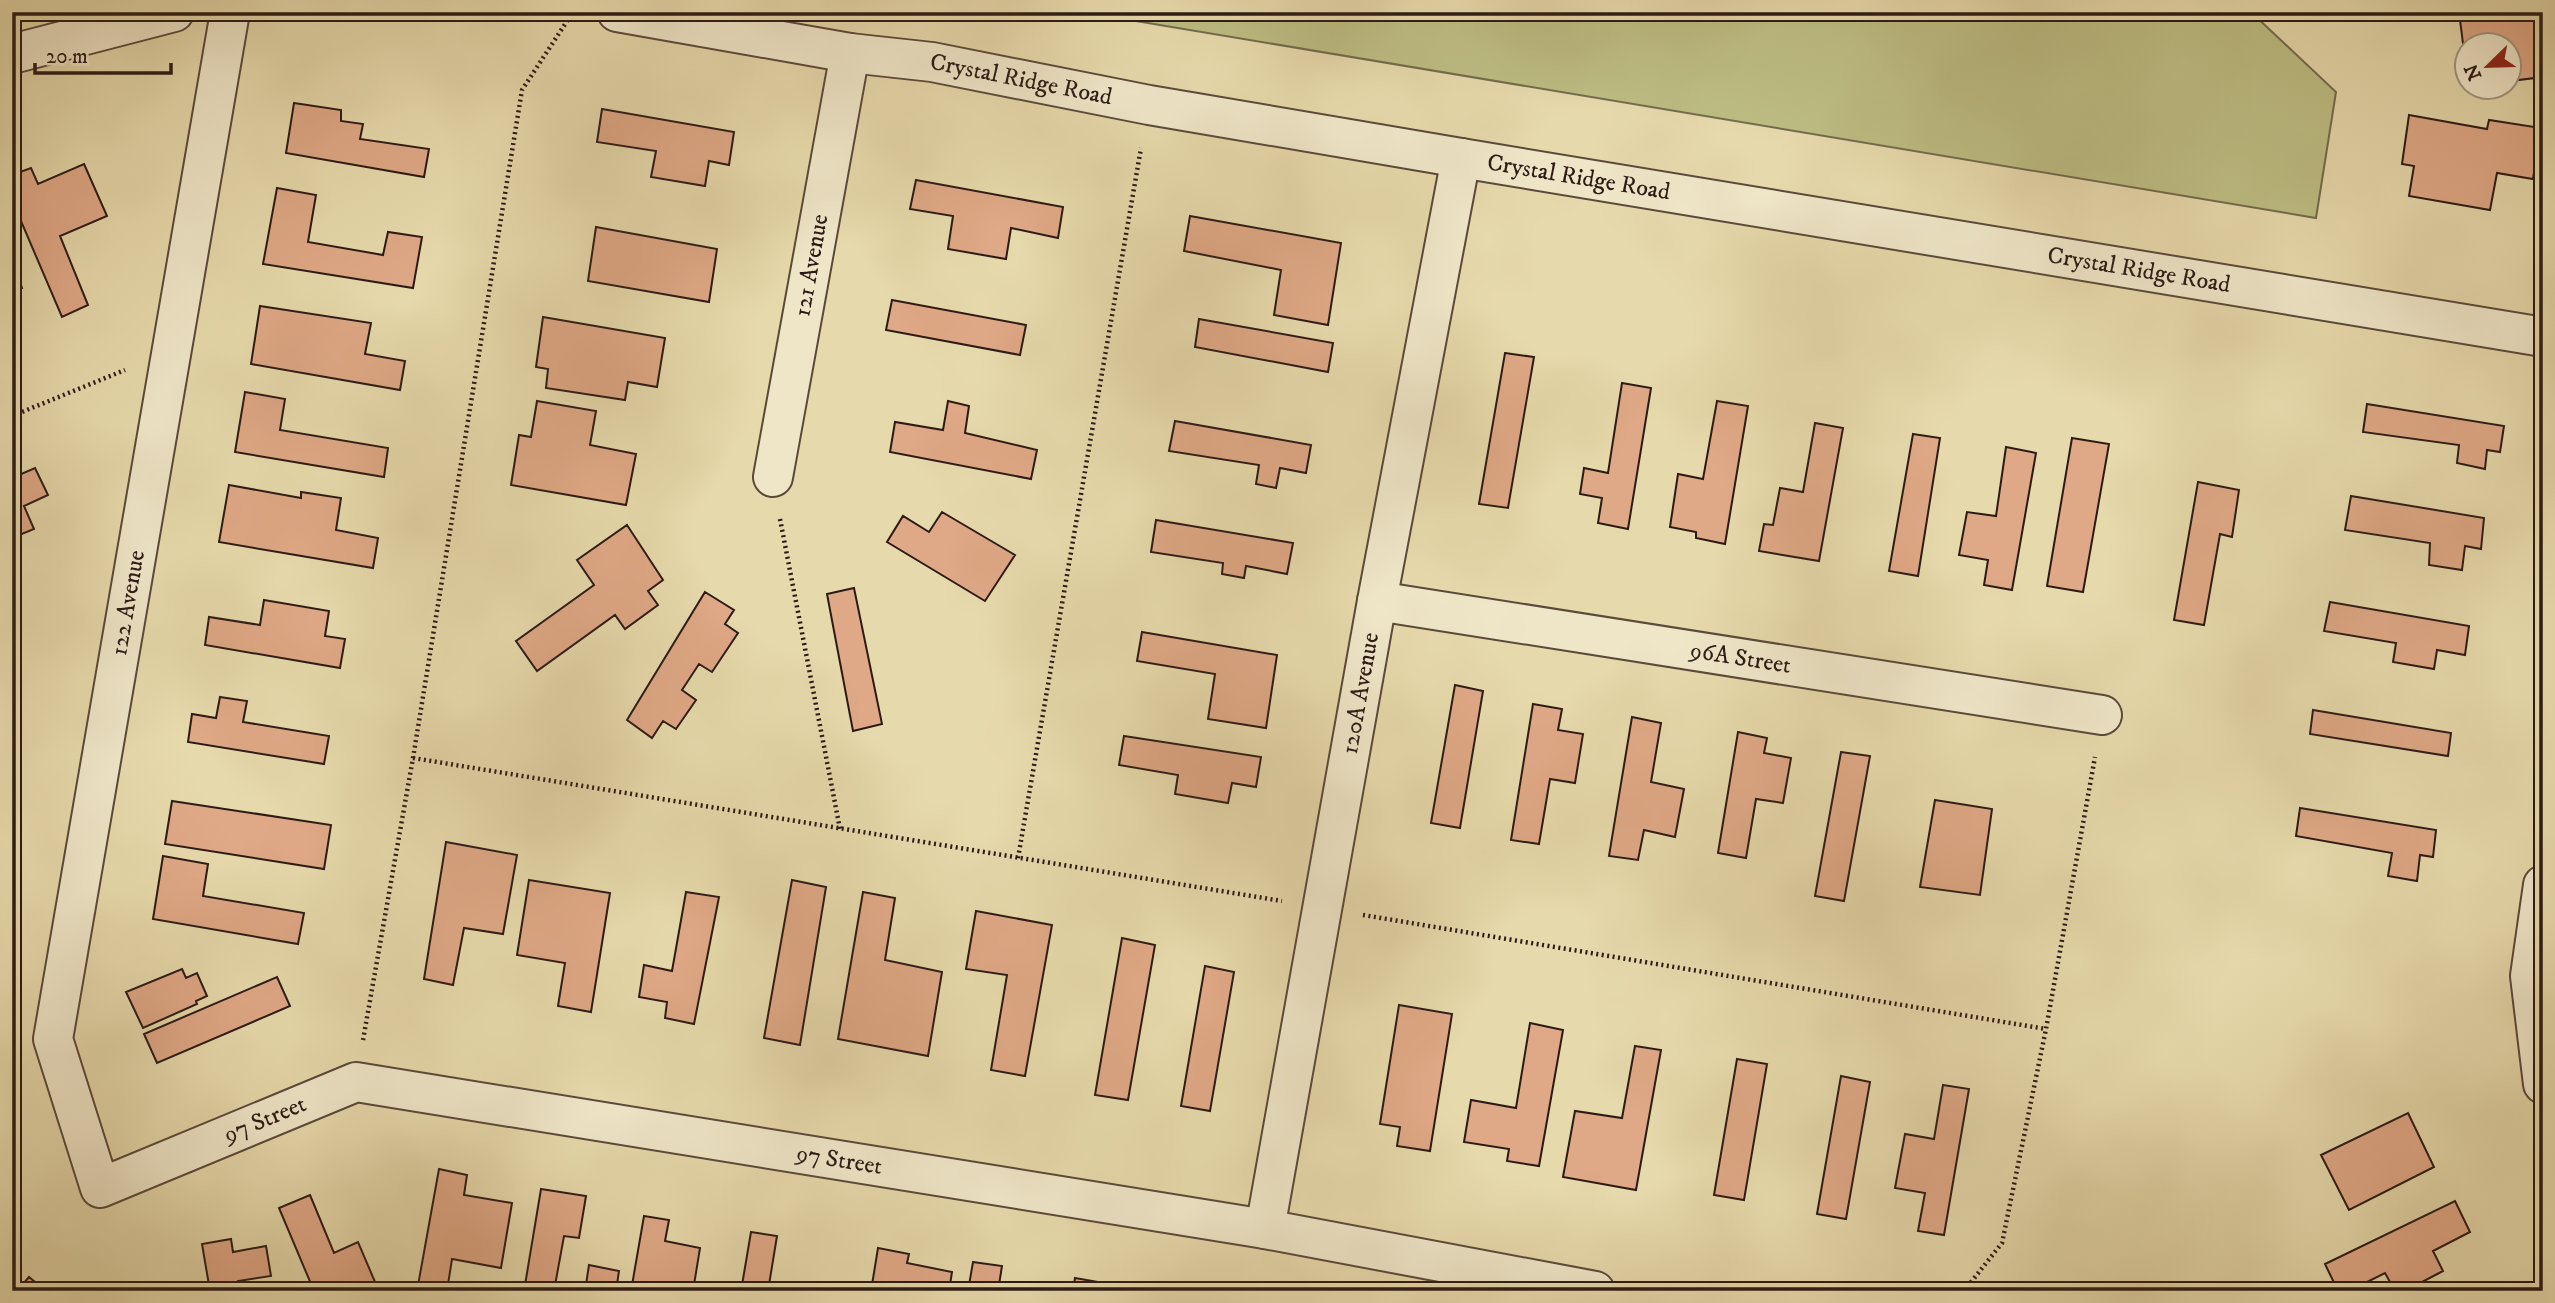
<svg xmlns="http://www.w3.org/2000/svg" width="2555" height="1303" font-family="'IM FELL DW Pica',serif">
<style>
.green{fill:#bdbd83;stroke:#746c4c;stroke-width:2}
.building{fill:#dfa886;stroke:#2c1b15;stroke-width:2}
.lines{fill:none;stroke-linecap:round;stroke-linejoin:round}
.minor-casing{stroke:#5a4a3a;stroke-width:42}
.tertiary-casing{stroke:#5a4a3a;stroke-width:42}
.path{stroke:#2c1b15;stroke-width:4.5;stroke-dasharray:2 3.5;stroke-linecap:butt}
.minor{stroke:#efe6c8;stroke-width:38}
.tertiary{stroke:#efe6c8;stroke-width:38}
.labels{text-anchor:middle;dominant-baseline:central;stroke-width:5;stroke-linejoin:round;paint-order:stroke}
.street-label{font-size:24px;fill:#2c1b15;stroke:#efe6c8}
</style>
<rect width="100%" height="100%" fill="#e6d9ab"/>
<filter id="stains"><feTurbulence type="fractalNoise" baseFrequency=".00286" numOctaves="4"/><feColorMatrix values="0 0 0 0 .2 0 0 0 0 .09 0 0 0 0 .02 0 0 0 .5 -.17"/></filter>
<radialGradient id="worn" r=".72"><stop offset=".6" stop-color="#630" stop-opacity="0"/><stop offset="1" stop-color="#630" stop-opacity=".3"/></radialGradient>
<path class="green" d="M1082 12H2251L2336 92 2316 218Z"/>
<path class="building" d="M2459 12H2543V77L2510 81V46H2468V83Z
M294 103 341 110V121L363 124 360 139 429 149 424 177 286 153Z
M602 109 734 132 729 165 709 161 705 186 651 177 656 151 597 142Z
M2409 115 2487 129 2489 120 2541 128 2533 179 2497 173 2490 210 2409 196 2414 166 2402 164Z
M84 164 107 216 60 236 88 305 62 317 12 200V175L31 168 38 184Z
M916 180 1063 207 1058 238 1011 228 1006 259 948 249 953 216 910 209Z
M277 188 316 195 308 242 383 255 388 232 422 237 413 288 263 264Z
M1190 216 1341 243 1328 325 1274 315 1281 270 1184 251Z
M596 227 717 249 709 302 588 281Z
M12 258 22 288 12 291Z
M892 300 1026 325 1020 355 886 330Z
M260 306 371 323 365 354 405 361 400 390 251 364Z
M543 317 665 338 657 387 628 382 625 400 546 388 548 369 536 367Z
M1199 319 1333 343 1328 372 1195 347Z
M1505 353 1534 357 1508 508 1479 504Z
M1622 383 1651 388 1628 529 1598 523 1602 498 1580 494 1584 468 1608 473Z
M245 392 285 399 280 430 388 448 384 477 235 452Z
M537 401 596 411 590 445 636 454 626 505 511 485 519 435 531 437Z
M948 401 969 406 965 433 1037 450 1031 479 890 452 895 422 943 430Z
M1717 401 1748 406 1725 544 1696 538V532L1670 527 1678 474 1703 479Z
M2367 404 2504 426 2500 452 2487 450 2485 469 2457 463 2459 445 2363 432Z
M1175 421 1311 445 1306 473 1280 468 1276 488 1256 484 1259 465 1169 451Z
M1815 423 1843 428 1819 561 1759 551 1764 524 1773 525 1780 488 1803 492Z
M1913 434 1940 438 1918 576 1889 571Z
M2072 438 2109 444 2083 592 2047 586Z
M2006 447 2036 453 2012 590 1984 585 1988 560 1959 555 1967 512 1996 516Z
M35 468 48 495 24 506 34 529 12 538V478Z
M2198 482 2239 490 2232 537 2220 534 2204 625 2174 620Z
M229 485 301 498V492L341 498 336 530 378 538 373 568 219 542Z
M2351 496 2484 518 2481 549 2465 546 2462 570 2429 565 2430 543 2345 530Z
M942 512 1015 555 985 601 887 542 903 516 929 532Z
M1156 520 1293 543 1287 574 1246 566 1244 578 1222 574 1223 563 1151 552Z
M627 525 663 580 648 591 658 605 625 629 615 615 537 671 516 641 594 585 577 560Z
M854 588 882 724 853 731 827 594Z
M705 592 734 610 725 624 738 633 712 672 699 664 682 690 696 700 676 729 663 721 652 738 627 720Z
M12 596 19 650 12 651Z
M264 600 329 611 325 636 345 639 340 668 205 645 209 617 260 625Z
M2330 602 2469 626 2465 655 2437 650 2434 669 2393 662 2396 643 2324 631Z
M1142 632 1277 655 1266 728 1208 719 1215 674 1137 661Z
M1455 685 1483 691 1460 828 1431 823Z
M220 697 247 701 243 722 329 736 324 764 188 742 192 714 216 718Z
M1533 704 1562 709 1558 730 1583 734 1575 783 1550 779 1539 844 1511 840Z
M2313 710 2451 733 2448 756 2310 734Z
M1632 717 1661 723 1651 782 1684 789 1675 837 1644 830 1638 860 1609 856Z
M1738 732 1767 738 1764 753 1791 758 1783 803 1756 799 1746 858 1718 853Z
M1124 736 1261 757 1256 787 1232 783 1228 803 1175 794 1178 775 1119 765Z
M1841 752 1870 756 1844 901 1815 896Z
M1935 800 1992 809 1980 895 1920 887Z
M172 801 331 825 324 869 165 844Z
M2300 808 2436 830 2433 857 2420 855 2417 881 2388 876 2392 853 2296 836Z
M446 842 517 855 503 934 464 928 453 985 424 979Z
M163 856 208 864 203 896 304 913 298 944 153 919Z
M529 880 610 893 591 1012 558 1006 565 963 517 955Z
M792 880 826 887 800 1045 764 1038Z
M686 892 719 897 694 1024 665 1018 667 1002 639 997 644 965 672 971Z
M863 892 895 898 885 960 942 972 928 1056 838 1039Z
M976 911 1052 925 1025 1076 991 1070 1007 975 966 969Z
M1122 938 1155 945 1128 1100 1095 1095Z
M1205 966 1234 972 1210 1111 1181 1106Z
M182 969 186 978 197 973 207 996 196 1001 197 1004 143 1028 126 992Z
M277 977 290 1006 157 1063 144 1034Z
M1399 1005 1452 1014 1430 1151 1397 1146 1400 1127 1380 1124Z
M1530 1023 1563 1030 1539 1166 1507 1161 1509 1149 1464 1142 1471 1100 1516 1108Z
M1635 1046 1661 1050 1636 1190 1563 1177 1575 1111 1622 1118Z
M1737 1059 1767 1064 1744 1200 1714 1195Z
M1841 1076 1870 1082 1846 1219 1817 1214Z
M1943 1085 1969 1089 1944 1235 1918 1231 1925 1193 1895 1188 1905 1134 1934 1139Z
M2408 1113 2434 1167 2349 1210 2321 1155Z
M439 1169 467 1175 464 1195 512 1203 501 1268 452 1259 447 1291H417Z
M541 1189 586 1196 579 1238 564 1236 554 1291H524Z
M310 1195 334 1253 358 1242 378 1289 314 1291 279 1208Z
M2455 1201 2470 1232 2433 1251 2443 1271 2405 1291H2395L2385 1273 2349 1291H2338L2325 1264Z
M644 1216 669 1220 665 1241 700 1248 693 1291H631Z
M751 1232 777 1236 768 1291H741Z
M231 1239 233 1252 266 1246 271 1276 238 1281 239 1291H210L202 1244Z
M878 1248 909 1254 907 1263 952 1272 949 1291H871Z
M973 1262 1002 1266 998 1291H968Z
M589 1265 619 1271 616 1291H585Z
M29 1277 46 1291H17Z
M1075 1278 1104 1283 1103 1291H1073Z"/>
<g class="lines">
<defs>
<g id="minor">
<path id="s1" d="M230 12 53 1039 100 1188 356 1082 1265 1229 1595 1291"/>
<path id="s2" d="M773 477 850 53"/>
<path id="s3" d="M1377 601 2102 715"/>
<path d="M2543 885 2530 976 2543 1084"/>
<path id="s4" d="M1265 1229 1377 601 1461 158"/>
</g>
<g id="tertiary">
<path id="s5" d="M617 12 850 53 932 62 1149 105 1461 158 2543 337"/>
<path d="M12 54 174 12"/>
</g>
</defs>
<use href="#minor" class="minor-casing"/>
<use href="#tertiary" class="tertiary-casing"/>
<path class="path" d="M12 416 125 370
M780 519 840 829
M413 758 1282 901
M1018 858 1141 148
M1363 915 2046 1029 2095 757
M363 1040 413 758 522 90 573 12
M1964 1291 2002 1243 2046 1029"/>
<use href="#minor" class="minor"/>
<use href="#tertiary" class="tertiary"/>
</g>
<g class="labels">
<g class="street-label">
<text stroke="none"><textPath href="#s5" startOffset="410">Crystal Ridge Road</textPath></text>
<text stroke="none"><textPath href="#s5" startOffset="976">Crystal Ridge Road</textPath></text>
<text stroke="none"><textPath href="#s2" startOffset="215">121 Avenue</textPath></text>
<text stroke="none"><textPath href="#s5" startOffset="1544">Crystal Ridge Road</textPath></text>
<text transform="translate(128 603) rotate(-80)">122 Avenue</text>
<text stroke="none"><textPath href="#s3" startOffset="368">96A Street</textPath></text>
<text stroke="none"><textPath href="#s4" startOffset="544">120A Avenue</textPath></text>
<text stroke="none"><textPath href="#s1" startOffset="1377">97 Street</textPath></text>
<text stroke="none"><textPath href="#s1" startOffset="1965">97 Street</textPath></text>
</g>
</g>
<rect width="2555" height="1303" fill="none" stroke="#e6d9ab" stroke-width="42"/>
<rect x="14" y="14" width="2527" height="1275" fill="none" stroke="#2c1b15" stroke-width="3.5"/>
<rect x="21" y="21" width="2513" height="1261" fill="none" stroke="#2c1b15" stroke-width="2"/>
<g transform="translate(2488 66) rotate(247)"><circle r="33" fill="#efe6c8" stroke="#a19580" stroke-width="2"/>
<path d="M0-5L12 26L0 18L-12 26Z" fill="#8f2418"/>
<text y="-10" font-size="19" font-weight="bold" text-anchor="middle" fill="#2c1b15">N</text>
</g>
<path d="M35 63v10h136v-10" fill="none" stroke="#2c1b15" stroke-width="3.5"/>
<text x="46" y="63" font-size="21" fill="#2c1b15" stroke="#efe6c8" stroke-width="5" paint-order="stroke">20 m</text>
<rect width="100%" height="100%" filter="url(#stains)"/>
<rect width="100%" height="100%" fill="url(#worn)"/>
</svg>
